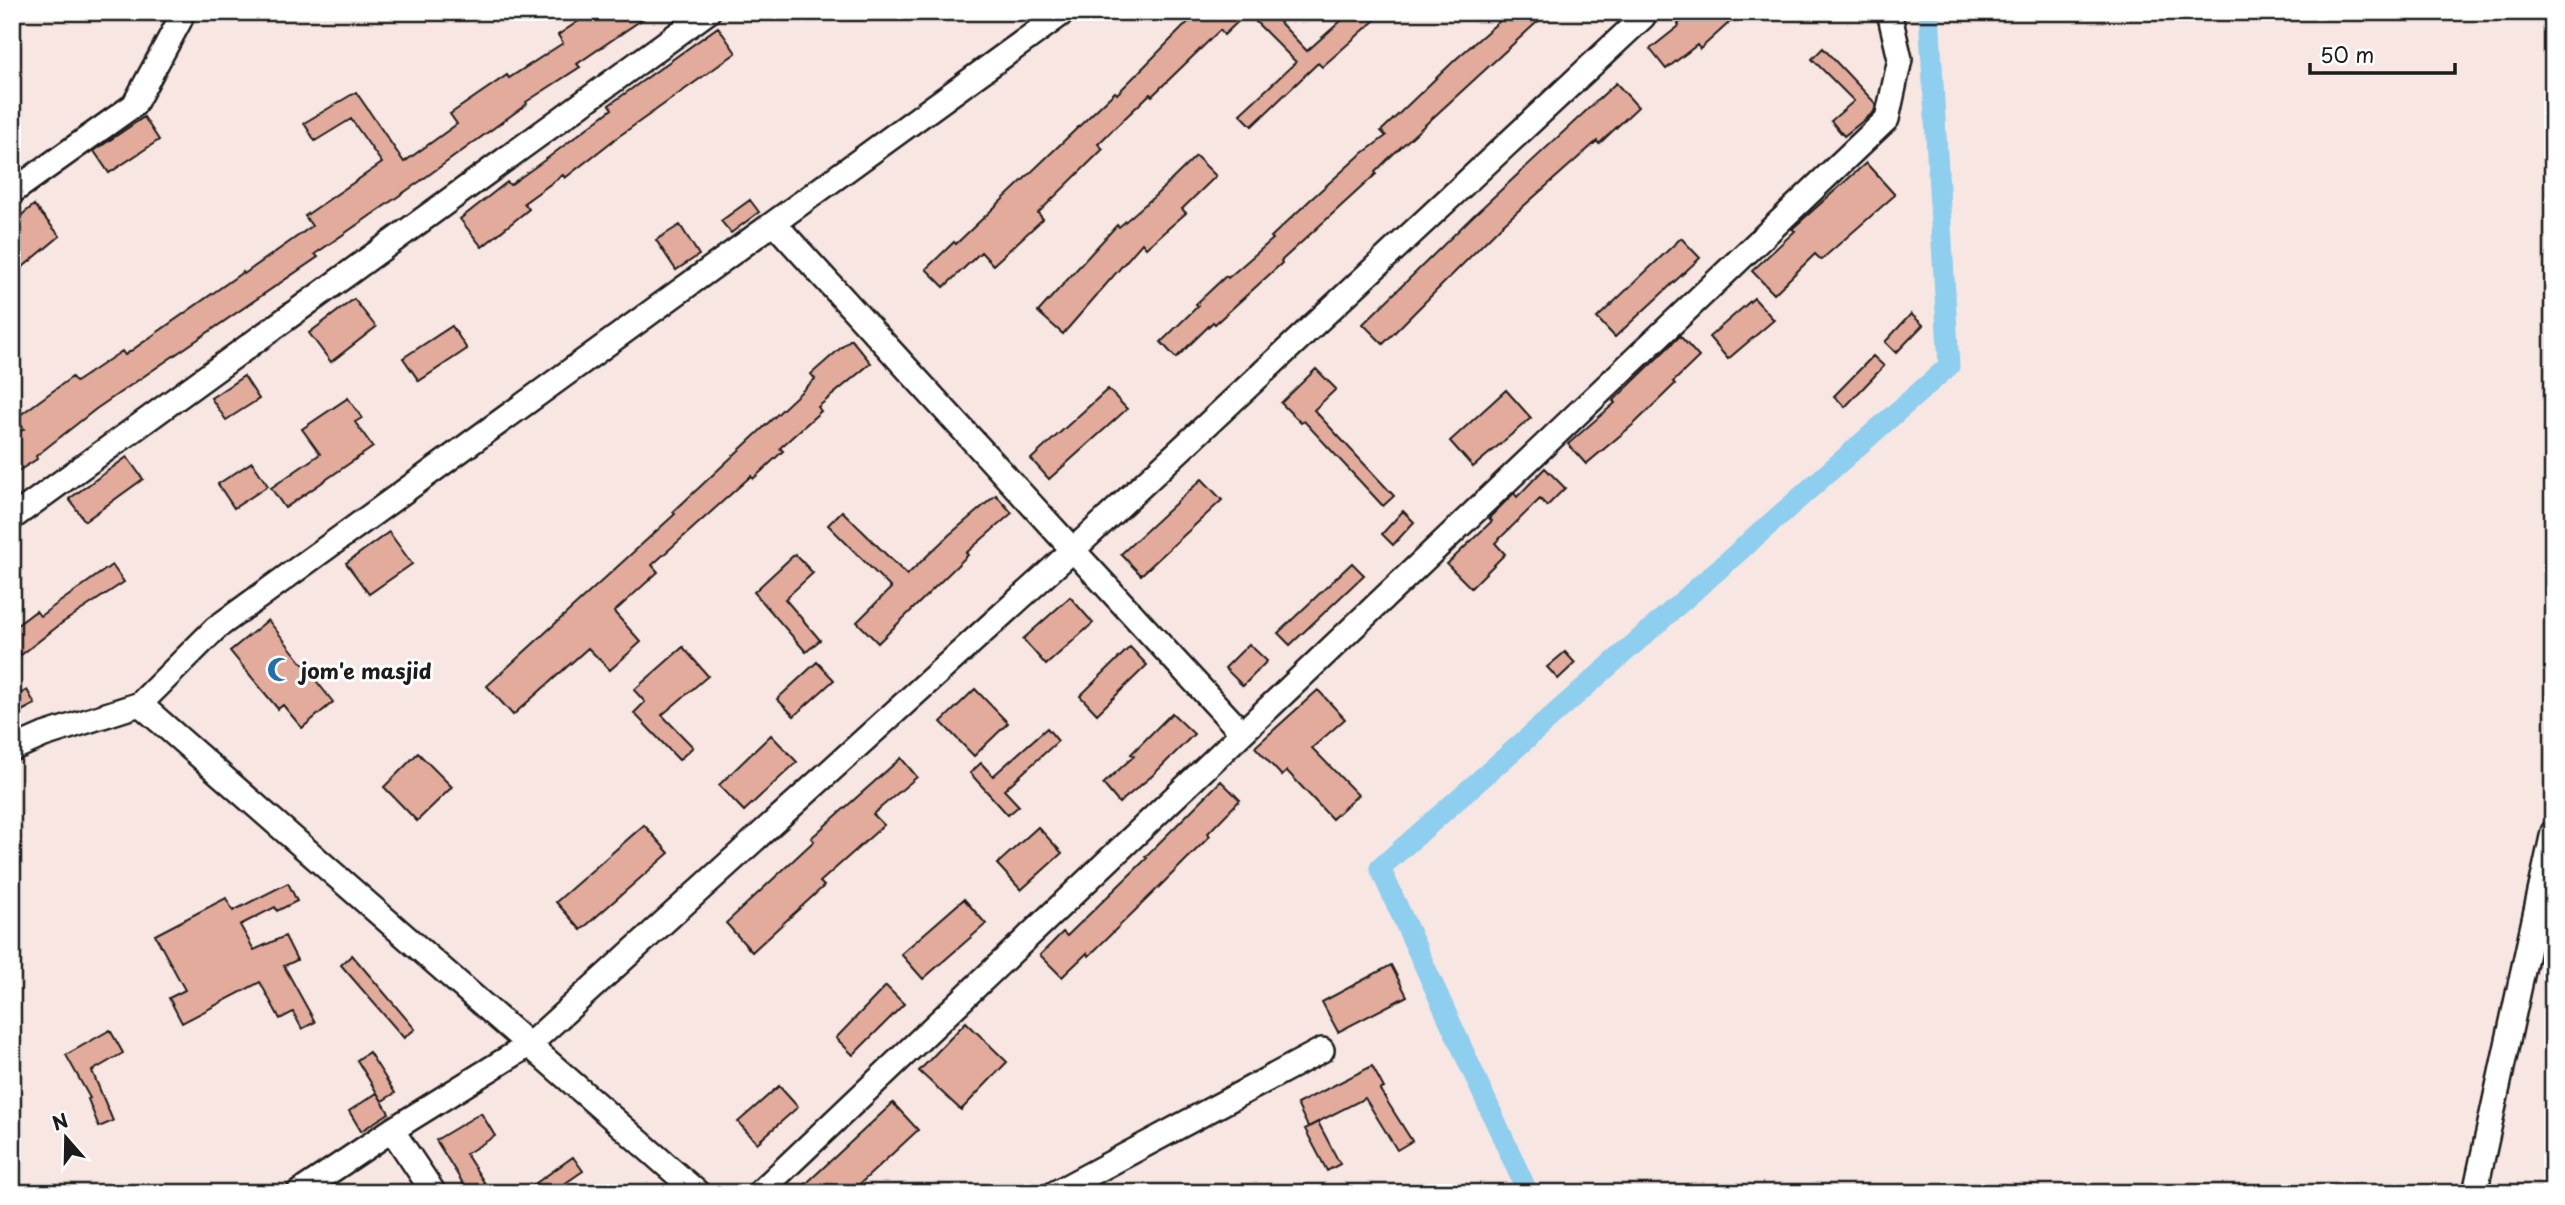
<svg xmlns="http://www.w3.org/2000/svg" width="2565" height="1205" font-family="'Playpen Sans',sans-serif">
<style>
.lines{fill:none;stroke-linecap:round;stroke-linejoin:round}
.canal{stroke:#8eceef;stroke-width:21}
.building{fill:#e3ab9b;stroke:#1c1c1c;stroke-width:2}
.minor-casing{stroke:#1c1c1c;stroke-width:28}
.minor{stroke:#fff;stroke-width:23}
.labels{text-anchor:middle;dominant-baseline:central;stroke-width:6;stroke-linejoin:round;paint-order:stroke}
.poi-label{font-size:21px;font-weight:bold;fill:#1c1c1c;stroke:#fff;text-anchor:start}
</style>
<rect width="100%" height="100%" fill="#f7e6e1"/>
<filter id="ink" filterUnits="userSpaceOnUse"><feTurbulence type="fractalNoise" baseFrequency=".0143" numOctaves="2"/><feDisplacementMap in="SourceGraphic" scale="14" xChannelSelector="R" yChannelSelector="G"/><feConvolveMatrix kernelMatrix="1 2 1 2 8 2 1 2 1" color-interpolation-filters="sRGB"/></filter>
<g filter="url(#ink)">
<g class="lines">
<path class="canal" d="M1528 1193 1380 868 1949 366 1929 12"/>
</g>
<path class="building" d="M592 12H653L577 64 580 67 526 102 527 104 419 182 315 254 318 257 96 409 36 456 37 459 12 475V436L24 429 16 418 72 377 76 382 122 351 125 355 243 272 244 274 312 226 305 216 382 163 351 119 315 141 304 123 356 92 404 162 457 124 450 114 507 75 509 78 563 43 558 35Z
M1198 12H1270L1307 51 1351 12H1384L1322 67 1318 63 1252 126 1240 114 1296 62 1247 13 1224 35 1220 30 1152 96 1150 94 1098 144 1103 149 1038 213 1043 219 993 265 981 252 944 287 926 269 954 242 956 244 1115 92 1117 94Z
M1510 12H1548L1389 158 1375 172 1376 174 1281 261 1282 263 1215 324 1213 322 1176 358 1161 342 1198 306 1196 304 1226 276 1228 278 1273 239 1271 237 1309 201 1359 156 1386 136 1381 131 1456 59Z
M1691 12H1741L1700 49 1697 45 1666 69 1650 49 1679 26 1678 24Z
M718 27 736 53 615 139 565 178 563 175 524 203 529 209 482 247 460 219 507 182 510 185 549 157 612 109 609 105Z
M1823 48 1876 104 1874 112 1844 136 1831 121 1854 101 1812 59Z
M1616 83 1638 107 1599 144 1597 141 1500 227 1383 344 1363 324 1473 216Z
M144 117 159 140 109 173 94 151Z
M1196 156 1216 176 1182 209 1186 213 1146 248 1142 243 1063 334 1038 312 1117 225 1119 227 1156 195Z
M1866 163 1895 195 1821 260 1815 254 1774 294 1752 271 1795 231 1792 229Z
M750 200 759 212 731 233 721 221Z
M34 205 60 236 12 276V223Z
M680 225 699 255 676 270 656 240Z
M1681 238 1700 258 1615 337 1597 318Z
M1754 298 1774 320 1728 359 1709 337Z
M354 299 376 327 331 362 309 333Z
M1911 314 1923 325 1896 353 1885 342Z
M452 326 467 349 419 381 403 358Z
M1680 336 1699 357 1673 382 1675 384 1635 423 1586 464 1568 444 1615 403 1613 401Z
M851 339 871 363 818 407 821 411 780 448 783 451 753 479 751 476 652 565 658 572 614 612 641 642 610 670 588 648 513 715 487 686 675 514 673 512 815 379 811 374Z
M1873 356 1884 366 1845 407 1834 396Z
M1316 369 1336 389 1314 410 1394 496 1383 506 1304 421 1301 423 1281 403Z
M244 376 259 399 226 420 211 398Z
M1108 389 1127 409 1049 479 1031 459Z
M1506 390 1531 418 1473 467 1450 441Z
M348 398 362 418 355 422 373 447 285 508 271 488 320 454 302 429Z
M127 457 143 479 85 521 69 499Z
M252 462 268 486 234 508 218 484Z
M1545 468 1565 488 1547 506 1540 499 1495 543 1505 554 1471 588 1447 564 1492 521 1489 518 1514 493 1517 497Z
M1202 479 1222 500 1141 575 1121 554Z
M996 495 1012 513 966 553 968 555 878 643 857 622 891 588 828 525 842 511 907 575 949 535Z
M1403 511 1414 522 1393 545 1382 534Z
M389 532 412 564 369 594 346 563Z
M795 554 813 573 785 599 820 640 806 652 754 592Z
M1352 563 1364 575 1290 645 1278 633Z
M112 565 124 582 62 623 21 655 12 643V629L36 611 40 616Z
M1070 597 1093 623 1046 665 1023 639Z
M268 620 333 702 302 728 283 705 278 709 230 651Z
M1249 644 1267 661 1243 686 1225 668Z
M683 647 708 676 662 715 693 747 679 760 634 713 645 702 634 690Z
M1130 647 1147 665 1097 714 1080 696Z
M1565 652 1575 663 1558 679 1547 667Z
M817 662 834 680 794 716 777 699Z
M975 689 1008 723 974 756 941 722Z
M27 690 35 704 12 716V698Z
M1318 690 1345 719 1312 748 1358 795 1332 819 1287 771 1282 776 1255 747Z
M1172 713 1194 734 1153 775 1119 803 1103 784 1134 756 1131 754Z
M1047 728 1058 741 1004 790 1019 806 1008 815 970 773 981 763 993 776Z
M771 735 797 762 744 811 719 785Z
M418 753 452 787 417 821 384 787Z
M901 758 917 777 873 814 884 825 820 882 824 886 752 952 726 923 814 841 811 838Z
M1221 781 1240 800 1208 833 1210 836 1163 883 1089 956 1087 953 1062 977 1040 955 1063 932 1067 936 1147 858 1145 857Z
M644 825 669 853 581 930 556 902Z
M1038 827 1062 853 1021 890 997 864Z
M288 883 297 901 277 911 275 907 240 925 254 950 285 936 297 960 284 966 315 1022 302 1029 293 1012 280 1019 260 982 182 1023 169 998 185 990 155 935 226 898 233 911Z
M964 899 986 924 923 979 901 954Z
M352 955 415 1029 404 1038 341 965Z
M1391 965 1407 996 1338 1032 1322 1002Z
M886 986 904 1004 853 1055 836 1038Z
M966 1022 1007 1062 961 1110 919 1071Z
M110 1030 123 1053 92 1071 113 1121 99 1127 88 1099 90 1098 66 1055Z
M369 1052 395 1093 382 1101 357 1060Z
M1372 1066 1384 1088 1380 1090 1412 1141 1397 1150 1365 1098 1308 1127 1297 1104Z
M779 1086 798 1107 757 1143 738 1122Z
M377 1093 389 1113 361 1131 349 1111Z
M893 1103 918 1130 850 1193H796Z
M481 1113 495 1136 466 1154 491 1193H469L436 1140Z
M1318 1122 1340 1164 1327 1171 1305 1129Z
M573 1157 583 1171 551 1193H522Z"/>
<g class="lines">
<defs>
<path id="minor" d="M12 192 134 105 180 20
M774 223 1073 550 1643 17
M12 518 708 12
M140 704 216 628 1064 12
M12 749 44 735 140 704 698 1193
M392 1130 529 1045 1073 550 1242 733
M298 1193 392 1130 434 1193
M759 1193 1887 119 1900 59 1889 12
M1055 1193 1322 1050
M2475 1193 2553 832"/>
</defs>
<use href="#minor" class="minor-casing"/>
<use href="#minor" class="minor"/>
</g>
</g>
<defs>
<symbol id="mosque-bare" viewBox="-9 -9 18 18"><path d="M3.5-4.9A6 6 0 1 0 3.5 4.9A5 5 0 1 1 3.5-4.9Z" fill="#1f6fb2" stroke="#fff" stroke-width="2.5" paint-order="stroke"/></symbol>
</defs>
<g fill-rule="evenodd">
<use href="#mosque-bare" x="262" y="652" width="35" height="35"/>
</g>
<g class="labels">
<g class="poi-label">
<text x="300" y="670">jom'e masjid</text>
</g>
</g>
<rect width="2565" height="1205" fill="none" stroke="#fff" stroke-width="42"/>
<rect x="21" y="21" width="2523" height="1163" fill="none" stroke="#1c1c1c" stroke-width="2.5" filter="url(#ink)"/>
<g transform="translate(66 1138) rotate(340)" stroke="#ffffff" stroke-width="5" paint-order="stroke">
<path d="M0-5L12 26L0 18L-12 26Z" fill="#1c1c1c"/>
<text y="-10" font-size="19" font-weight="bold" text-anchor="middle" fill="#1c1c1c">N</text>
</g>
<path d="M2310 63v10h145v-10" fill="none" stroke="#1c1c1c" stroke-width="3.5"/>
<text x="2320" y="63" font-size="21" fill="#1c1c1c" stroke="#ffffff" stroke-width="5" paint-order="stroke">50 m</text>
</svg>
